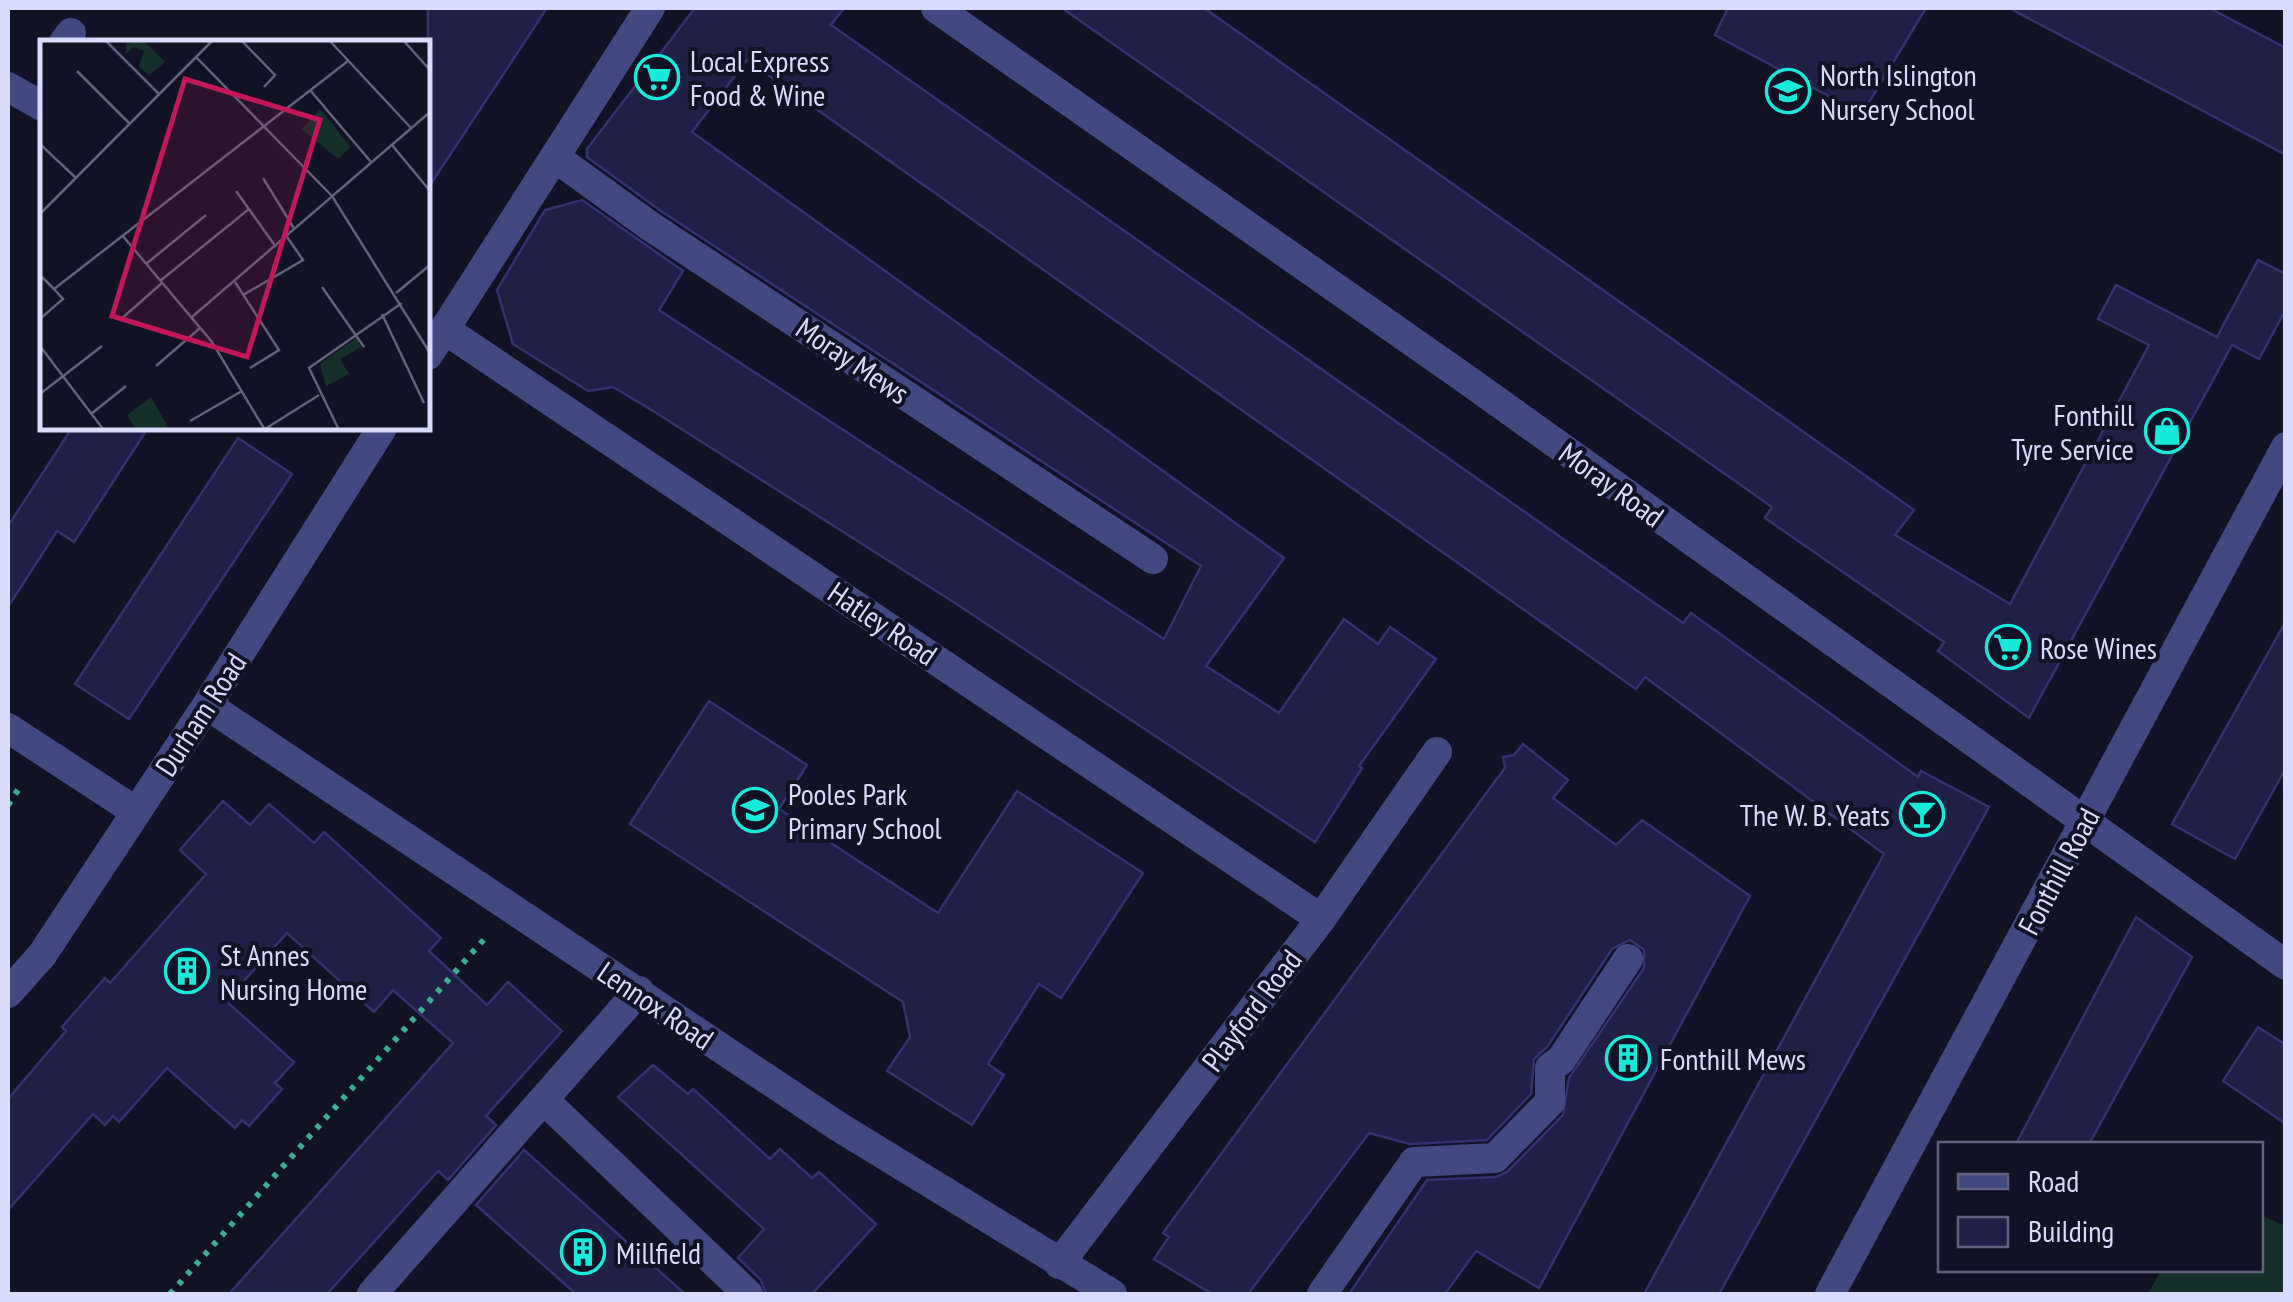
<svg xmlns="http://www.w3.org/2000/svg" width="2293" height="1302" font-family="'PT Sans Narrow',sans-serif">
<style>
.green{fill:#152f2a}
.building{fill:#201f45;stroke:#35336f;stroke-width:2.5}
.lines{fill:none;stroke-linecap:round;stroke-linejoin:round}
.path{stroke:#3bae93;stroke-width:6;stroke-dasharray:5 8;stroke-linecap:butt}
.minor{stroke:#414980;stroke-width:30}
.labels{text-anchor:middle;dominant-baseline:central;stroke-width:8;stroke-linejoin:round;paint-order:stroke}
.poi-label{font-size:30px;fill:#d9dbfc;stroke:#111226;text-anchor:start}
.street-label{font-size:30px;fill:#d9dbfc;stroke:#111226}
.inset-road{fill:none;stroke:#61627c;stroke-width:2.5}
.view{fill:#c2185b;fill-opacity:0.15;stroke:#c2185b;stroke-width:5}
.inset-edge{fill:none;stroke:#d9dbfc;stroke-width:5}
</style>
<rect width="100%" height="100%" fill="#111226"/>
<path class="green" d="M2261 1215 2285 1226V1294H2148L2161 1270H2260Z"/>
<path class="building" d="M428 8H547L428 188Z
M695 8H844L831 25 1683 623 1691 613 1918 777 1921 771 1989 807 1719 1294H1644L1884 854 1645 677 1636 689 747 60 692 132 1284 558 1206 666 1279 713 1344 619 1378 644 1390 627 1436 659 1359 766 1362 768 1315 842 955 603 650 409 613 387 588 391 513 344 497 290 545 210 582 200 683 271 659 310 1164 639 1201 566 661 211 587 157V149Z
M1062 8H1204L1914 510 1895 535 2010 604 2149 345 2098 319 2116 285 2217 337 2258 260 2286 274V309L2259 359 2232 345 2029 718 1938 651 1944 642 1765 518 1772 507Z
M1728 8H1926L1862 114 1715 35Z
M2009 8H2209L2286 48V155Z
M72 428H148L74 542 57 531 8 607V526Z
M238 438 292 474 129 719 75 684Z
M2286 621V768L2235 859 2172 824Z
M709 701 807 765 779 809 938 913 1017 791 1143 873 1061 998 1039 984 988 1064 1004 1075 972 1125 887 1071 910 1037 903 1002 630 824Z
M1523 744 1568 780 1553 798 1616 845 1642 820 1750 896 1539 1288 1476 1251 1445 1294H1349L1427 1180 1496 1177 1507 1172 1563 1115 1569 1078 1644 968V950L1630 940 1612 949 1547 1047 1534 1059 1531 1094 1487 1140 1410 1144 1369 1133 1248 1294H1212L1154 1259 1169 1237 1163 1233 1496 780 1505 768 1503 757 1514 755Z
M223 801 250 825 269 804 314 843 324 832 441 938 429 951 487 1005 508 982 562 1031 486 1116 496 1125 448 1180 438 1171 327 1294H229L453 1043 393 990 374 1012 287 933 226 1001 294 1062 275 1083 282 1089 249 1126 242 1120 235 1128 167 1068 119 1122 113 1116 105 1125 93 1114 8 1210V1099L66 1031 62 1027 105 978 110 983 206 874 180 850Z
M2136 917 2192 957 2089 1144H2016Z
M2258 1027 2286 1045V1124L2223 1081Z
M653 1065 688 1094 693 1089 770 1159 780 1149 812 1178 819 1172 876 1224 812 1294H766L761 1280 738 1258 764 1229 618 1097Z
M524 1150 685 1294H576L476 1205Z"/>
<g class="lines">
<path class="path" d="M8 805 22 784
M170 1294 487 936"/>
<path class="minor" d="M936 8 1463 377 2286 965
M64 42 71 33
M8 87 42 106
M556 158 650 226 1153 559
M444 329 1321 919
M428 355 650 8
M207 705 839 1127 1112 1294
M8 728 135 811
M8 993 42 955 207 705 382 428
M545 1101 748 1294
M1059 1264 1321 919 1437 752
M372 1294 639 991
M1322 1294 1414 1162 1495 1158 1550 1102V1068L1561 1060 1628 959
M1830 1294 2286 447"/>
</g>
<defs>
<symbol id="supermarket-ring" viewBox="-11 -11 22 22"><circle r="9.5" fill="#111226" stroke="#16ebdb" stroke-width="1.5"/><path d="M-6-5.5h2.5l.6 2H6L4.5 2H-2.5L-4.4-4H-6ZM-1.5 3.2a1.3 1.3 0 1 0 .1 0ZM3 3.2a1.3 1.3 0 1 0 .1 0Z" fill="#16ebdb"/></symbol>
<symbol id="school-ring" viewBox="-11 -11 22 22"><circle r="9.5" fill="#111226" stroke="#16ebdb" stroke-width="1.5"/><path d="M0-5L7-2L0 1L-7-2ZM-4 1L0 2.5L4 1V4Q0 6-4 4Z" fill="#16ebdb"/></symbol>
<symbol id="shop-ring" viewBox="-11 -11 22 22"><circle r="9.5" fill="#111226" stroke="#16ebdb" stroke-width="1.5"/><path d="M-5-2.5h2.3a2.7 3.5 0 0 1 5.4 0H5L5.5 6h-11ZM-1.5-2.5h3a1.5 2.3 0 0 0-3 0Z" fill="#16ebdb"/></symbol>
<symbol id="bar-ring" viewBox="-11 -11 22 22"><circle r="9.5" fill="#111226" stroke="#16ebdb" stroke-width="1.5"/><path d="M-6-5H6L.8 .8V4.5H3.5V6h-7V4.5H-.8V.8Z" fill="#16ebdb"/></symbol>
<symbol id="building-ring" viewBox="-11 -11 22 22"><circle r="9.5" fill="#111226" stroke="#16ebdb" stroke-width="1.5"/><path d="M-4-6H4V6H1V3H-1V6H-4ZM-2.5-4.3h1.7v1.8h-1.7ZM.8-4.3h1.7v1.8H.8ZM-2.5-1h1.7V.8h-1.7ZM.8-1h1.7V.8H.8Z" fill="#16ebdb"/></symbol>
</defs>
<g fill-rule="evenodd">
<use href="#supermarket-ring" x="632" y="52" width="50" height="50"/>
<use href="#school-ring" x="1763" y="66" width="50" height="50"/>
<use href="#shop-ring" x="2142" y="406" width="50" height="50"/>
<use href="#supermarket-ring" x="1983" y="622" width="50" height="50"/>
<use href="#school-ring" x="730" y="785" width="50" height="50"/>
<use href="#bar-ring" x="1897" y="789" width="50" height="50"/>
<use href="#building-ring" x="162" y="946" width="50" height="50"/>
<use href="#building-ring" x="1603" y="1033" width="50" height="50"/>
<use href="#building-ring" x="558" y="1227" width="50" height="50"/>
</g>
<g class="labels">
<g class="poi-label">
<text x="690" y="60">Local Express<tspan x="690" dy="34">Food &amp; Wine</tspan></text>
<text x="1820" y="74">North Islington<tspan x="1820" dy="34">Nursery School</tspan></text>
<text x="2134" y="414" text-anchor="end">Fonthill<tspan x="2134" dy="34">Tyre Service</tspan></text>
<text x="2040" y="647">Rose Wines</text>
<text x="788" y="793">Pooles Park<tspan x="788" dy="34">Primary School</tspan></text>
<text x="1890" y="814" text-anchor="end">The W. B. Yeats</text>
<text x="220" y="954">St Annes<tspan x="220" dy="34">Nursing Home</tspan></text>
<text x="1660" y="1058">Fonthill Mews</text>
<text x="616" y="1252">Millfield</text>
</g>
<g class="street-label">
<text transform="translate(853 360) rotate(34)">Moray Mews</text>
<text transform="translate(1612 484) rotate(36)">Moray Road</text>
<text transform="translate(883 623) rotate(34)">Hatley Road</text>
<text transform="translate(200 714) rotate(-57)">Durham Road</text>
<text transform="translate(2058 871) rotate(-62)">Fonthill Road</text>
<text transform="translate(656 1005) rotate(34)">Lennox Road</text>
<text transform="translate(1251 1010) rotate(-53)">Playford Road</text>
</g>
</g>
<g transform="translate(40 40)">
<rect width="390" height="390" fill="#111226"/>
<path d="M86 0H103L125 22 109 35 99 27 104 11 94 7 86 14ZM280 69 311 107 298 119 262 89ZM316 298 321 307 300 319 309 334 286 346 280 324ZM111 357 130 390H96L87 375Z" fill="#152f2a"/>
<path class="inset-road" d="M65 0 119 54M201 0 235 35 224 47M289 0 371 88M363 0 390 30M156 17 292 156 390 313M37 31 90 84M270 50 331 122M0 104 36 138M352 105 390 151M223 138 255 190M196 151 236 207M0 174 173 0M82 195 172 302 225 390M106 224 166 175M0 235 14 249 308 21M120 241 209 169M195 242 239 310 210 328M282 247 324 307M356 253 390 225M203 255 263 220 247 197M342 274 384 363M152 277 390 72M0 279 23 259 14 249M80 280 122 243M0 306 63 389M116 326 160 288M0 354 62 306M51 374 86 346M150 381 202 351M225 389 279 355M299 390 269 328 362 263"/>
<path class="view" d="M145 39 280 80 207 317 72 276Z"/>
<rect width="390" height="390" class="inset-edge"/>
</g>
<rect width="2293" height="1302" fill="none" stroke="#d9dbfc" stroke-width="20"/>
<rect x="1938" y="1142" width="325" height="130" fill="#111226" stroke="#61627c" stroke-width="2.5"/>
<rect x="1958" y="1174" width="50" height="15" fill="#414980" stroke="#61627c" stroke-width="2.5"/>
<text x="2028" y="1192" font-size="30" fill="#d9dbfc">Road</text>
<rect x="1958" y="1217" width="50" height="30" fill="#201f45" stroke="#61627c" stroke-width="2.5"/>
<text x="2028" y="1242" font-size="30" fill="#d9dbfc">Building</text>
</svg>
